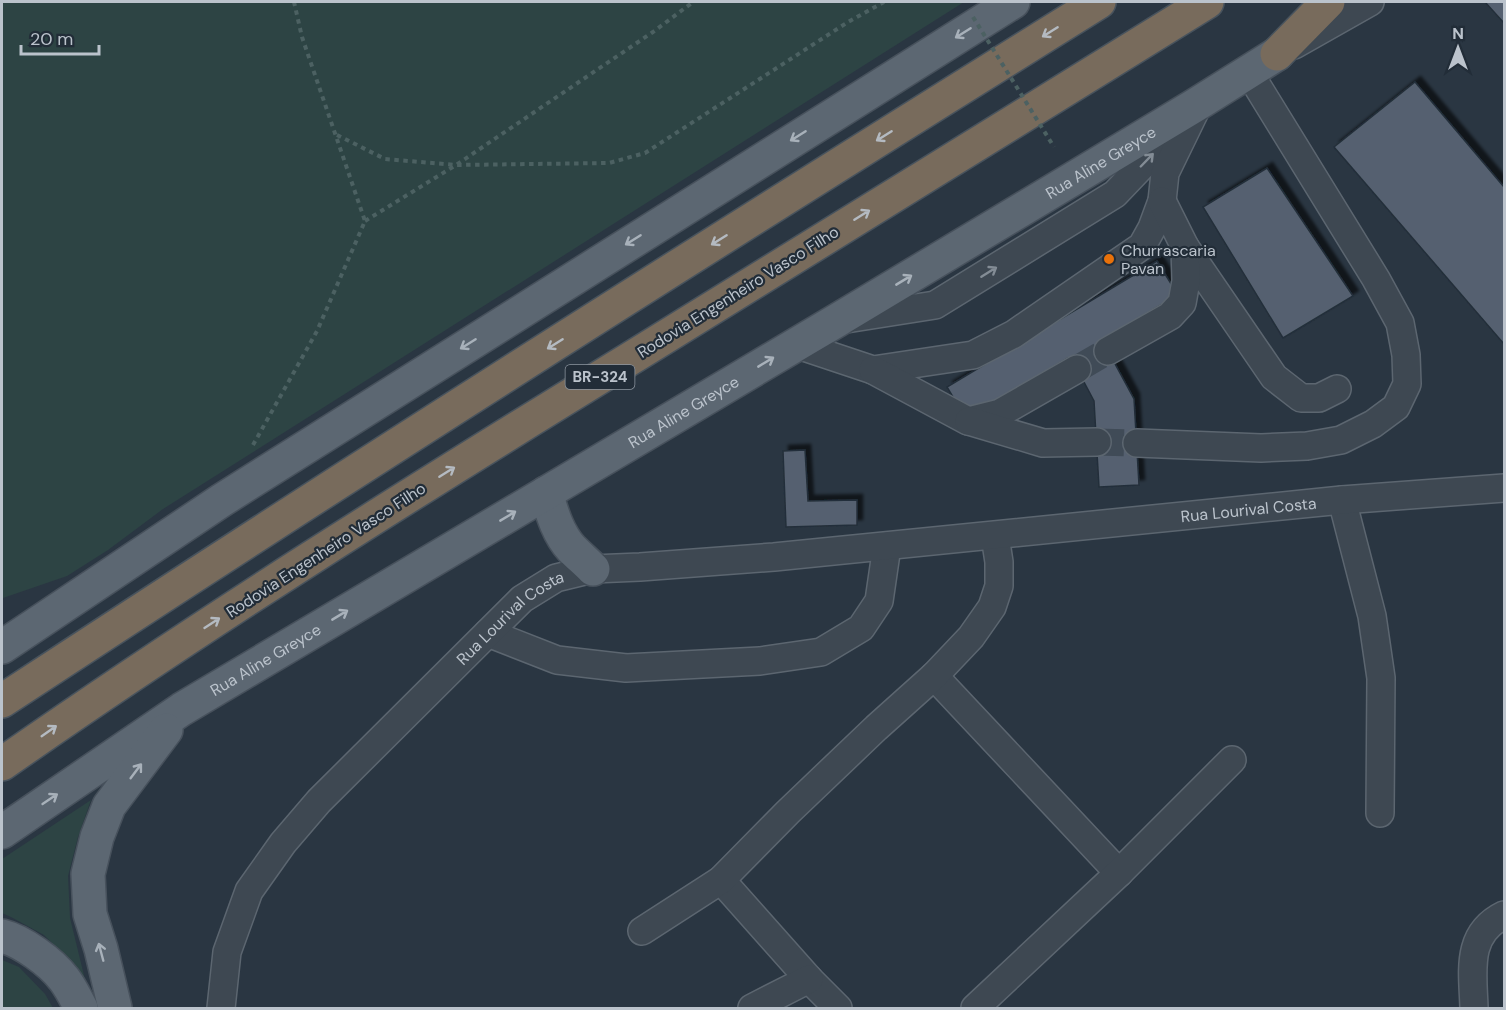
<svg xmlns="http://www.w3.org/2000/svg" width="1506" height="1010" font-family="'DM Sans',sans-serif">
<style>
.green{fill:#2d4444}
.building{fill:#55616f;stroke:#242f3a;stroke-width:1.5;filter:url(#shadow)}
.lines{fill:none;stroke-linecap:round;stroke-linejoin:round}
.minor-tunnel{stroke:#404b57;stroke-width:27;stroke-dasharray:27 14;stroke-linecap:butt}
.minor-casing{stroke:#5c6670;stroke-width:30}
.major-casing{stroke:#47515c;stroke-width:36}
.highway-casing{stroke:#48535d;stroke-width:36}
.path{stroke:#4c6162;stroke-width:4;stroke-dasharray:4.5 4.5;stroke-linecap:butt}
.minor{stroke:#3e4852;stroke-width:27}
.major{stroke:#5c6772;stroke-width:33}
.highway{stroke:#786b5c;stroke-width:33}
.path-bridge{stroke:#4c6162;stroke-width:4;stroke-dasharray:4.5 4.5;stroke-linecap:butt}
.oneway{stroke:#b4bac1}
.oneway2{stroke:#a8b1ba}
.oneway3{stroke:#838c95}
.food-dot{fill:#e8710a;stroke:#222d38;stroke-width:2}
.labels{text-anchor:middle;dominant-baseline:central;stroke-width:4.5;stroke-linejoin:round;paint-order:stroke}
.shield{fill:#222d38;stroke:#8d96a0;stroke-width:1.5}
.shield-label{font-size:15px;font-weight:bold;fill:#bbc3cc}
.street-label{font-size:16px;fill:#bbc3cc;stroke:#222d38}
.poi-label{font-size:16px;fill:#bbc3cc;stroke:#222d38;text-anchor:start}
</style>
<defs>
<filter id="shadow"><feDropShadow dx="5.5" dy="-5.5" stdDeviation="1.5" flood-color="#0009"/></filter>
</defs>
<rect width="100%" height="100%" fill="#2a3642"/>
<path class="green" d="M2 2H964L163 509 108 550 67 576 3 598H2Z
M91 800 78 837 68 876 70 918 90 1000 71 962 44 935 11 917 2 913V859Z
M2 960 19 967 45 994 53 1008H2Z"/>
<path class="building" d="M1485 2H1504V23Z
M1415 82 1504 187V344L1334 147Z
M1267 168 1353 296 1283 338 1203 207Z
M1157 261 1178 295 1099 342 1108 351 1134 399 1139 485 1099 487 1094 401 1077 369 1068 358 966 419 947 387Z
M805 450 808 501 857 500V525L786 527 783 451Z"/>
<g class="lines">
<path class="minor-tunnel" d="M1077 369 1108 351
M1097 442 1137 443"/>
<defs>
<g id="minor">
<path d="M1294 45 1370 2"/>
<path d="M1185 247 1274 377 1301 398H1319L1337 389"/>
<path d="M846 319 935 305 1115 194 1179 127"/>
<path d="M795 344 873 370 973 355 1014 334 1142 246 1152 228 1162 201 1165 173 1199 103"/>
<path d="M1108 351 1170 316 1182 303 1186 281 1185 247 1162 201"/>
<path d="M873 370 968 421 1000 413 1077 369"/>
<path d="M969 421 1043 443 1097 442"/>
<path d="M1137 443 1261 448 1307 446 1341 440 1373 424 1396 407 1407 384 1406 355 1400 323 1376 279 1248 71"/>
<path d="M1342 500 1372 616 1381 678 1380 813"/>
<path d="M488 633 557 660 626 668 760 661 821 652 861 628 879 601 887 546"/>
<path d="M934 676 1119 873"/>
<path d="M721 880 809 979 838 1008"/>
<path d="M642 931 721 880 788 812 876 728 934 676 971 637 992 607 999 586V562L995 536"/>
<path id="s1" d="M221 1008 227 952 249 891 283 843 319 801 522 599 556 578 593 569 640 567 774 557 1342 500 1504 488"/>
<path d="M752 1008 809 979"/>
<path d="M975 1008 1119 873 1232 760"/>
<path d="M1474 1008C1473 972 1465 934 1504 915"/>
</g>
<g id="major">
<path d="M546 493C552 513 558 534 572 549 579 556 586 562 593 569"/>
<path d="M2 647 222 500 1013 2"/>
<path id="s2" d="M2 832 182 709 836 321 1194 106 1277 54"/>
<path d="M2 936C22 941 51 962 64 979 71 988 76 999 81 1008"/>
<path d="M115 1008 101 949 90 914 88 874 97 837 109 806 166 730"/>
</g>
<path id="highway" d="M1277 54 1328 2
M2 701C364 463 731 231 1099 2
M2 764C205 622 416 490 628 360 821 240 1014 121 1207 2"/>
</defs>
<use href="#minor" class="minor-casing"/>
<use href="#major" class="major-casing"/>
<use href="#highway" class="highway-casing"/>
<path class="path" d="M337 135 385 159 456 165 609 163 645 153 848 22 884 2
M365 221 456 165 653 32 693 2
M253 445 317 331 365 221 302 37 294 2"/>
<use href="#minor" class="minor"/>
<use href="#major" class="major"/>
<use href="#highway" class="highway"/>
<path class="path-bridge" d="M973 17 1054 147"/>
</g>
<defs><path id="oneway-shaft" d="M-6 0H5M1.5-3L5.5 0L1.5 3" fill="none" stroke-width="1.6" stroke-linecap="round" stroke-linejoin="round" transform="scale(1.5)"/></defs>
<g class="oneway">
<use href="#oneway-shaft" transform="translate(1050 32) rotate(148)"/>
<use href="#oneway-shaft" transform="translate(884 136) rotate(148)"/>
<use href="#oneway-shaft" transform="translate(862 215) rotate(-32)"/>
<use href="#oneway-shaft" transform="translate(719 240) rotate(148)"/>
<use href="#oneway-shaft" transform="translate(555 344) rotate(148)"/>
<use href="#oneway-shaft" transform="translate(447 472) rotate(-32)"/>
<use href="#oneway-shaft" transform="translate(212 623) rotate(-33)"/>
<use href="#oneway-shaft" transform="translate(49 731) rotate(-35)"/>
</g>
<g class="oneway2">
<use href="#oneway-shaft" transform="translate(963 33) rotate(148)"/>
<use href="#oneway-shaft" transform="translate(798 136) rotate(148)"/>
<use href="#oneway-shaft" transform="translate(633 240) rotate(148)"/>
<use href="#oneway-shaft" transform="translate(904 280) rotate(-31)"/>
<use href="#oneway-shaft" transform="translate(468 344) rotate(148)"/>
<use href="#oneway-shaft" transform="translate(766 362) rotate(-31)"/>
<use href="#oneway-shaft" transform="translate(508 516) rotate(-31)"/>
<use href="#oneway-shaft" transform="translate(340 615) rotate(-31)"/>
<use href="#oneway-shaft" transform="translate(136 771) rotate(-53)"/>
<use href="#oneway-shaft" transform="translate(50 799) rotate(-34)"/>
<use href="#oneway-shaft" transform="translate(101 952) rotate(-105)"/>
</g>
<g class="oneway3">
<use href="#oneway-shaft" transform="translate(1147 160) rotate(-46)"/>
<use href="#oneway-shaft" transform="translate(989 272) rotate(-32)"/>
</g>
<circle class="food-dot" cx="1109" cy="259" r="6"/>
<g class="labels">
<rect class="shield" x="565.5" y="365" width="69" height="24" rx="4.5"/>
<g class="shield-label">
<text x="600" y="377">BR-324</text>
</g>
<g class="street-label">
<text stroke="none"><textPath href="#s2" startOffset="1287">Rua Aline Greyce</textPath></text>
<text transform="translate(738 292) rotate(-32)">Rodovia Engenheiro Vasco Filho</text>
<text stroke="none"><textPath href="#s2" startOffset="801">Rua Aline Greyce</textPath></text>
<text stroke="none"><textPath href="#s1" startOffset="1258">Rua Lourival Costa</textPath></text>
<text transform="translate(326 550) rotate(-33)">Rodovia Engenheiro Vasco Filho</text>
<text stroke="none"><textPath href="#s1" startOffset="501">Rua Lourival Costa</textPath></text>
<text stroke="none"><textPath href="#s2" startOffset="315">Rua Aline Greyce</textPath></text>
</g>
<g class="poi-label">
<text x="1121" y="250">Churrascaria<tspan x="1121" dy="18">Pavan</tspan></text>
</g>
</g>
<rect width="1506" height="1010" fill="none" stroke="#bbc3cc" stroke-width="6"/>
<g transform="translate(1458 48)" stroke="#222d38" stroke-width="4.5" paint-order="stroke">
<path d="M0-4.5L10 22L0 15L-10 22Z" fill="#bbc3cc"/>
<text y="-9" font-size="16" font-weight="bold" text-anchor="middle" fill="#bbc3cc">N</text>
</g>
<path d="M21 45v9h78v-9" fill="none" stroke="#bbc3cc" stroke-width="3"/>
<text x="30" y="45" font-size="18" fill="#bbc3cc" stroke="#222d38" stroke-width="4.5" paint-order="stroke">20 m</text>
</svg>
